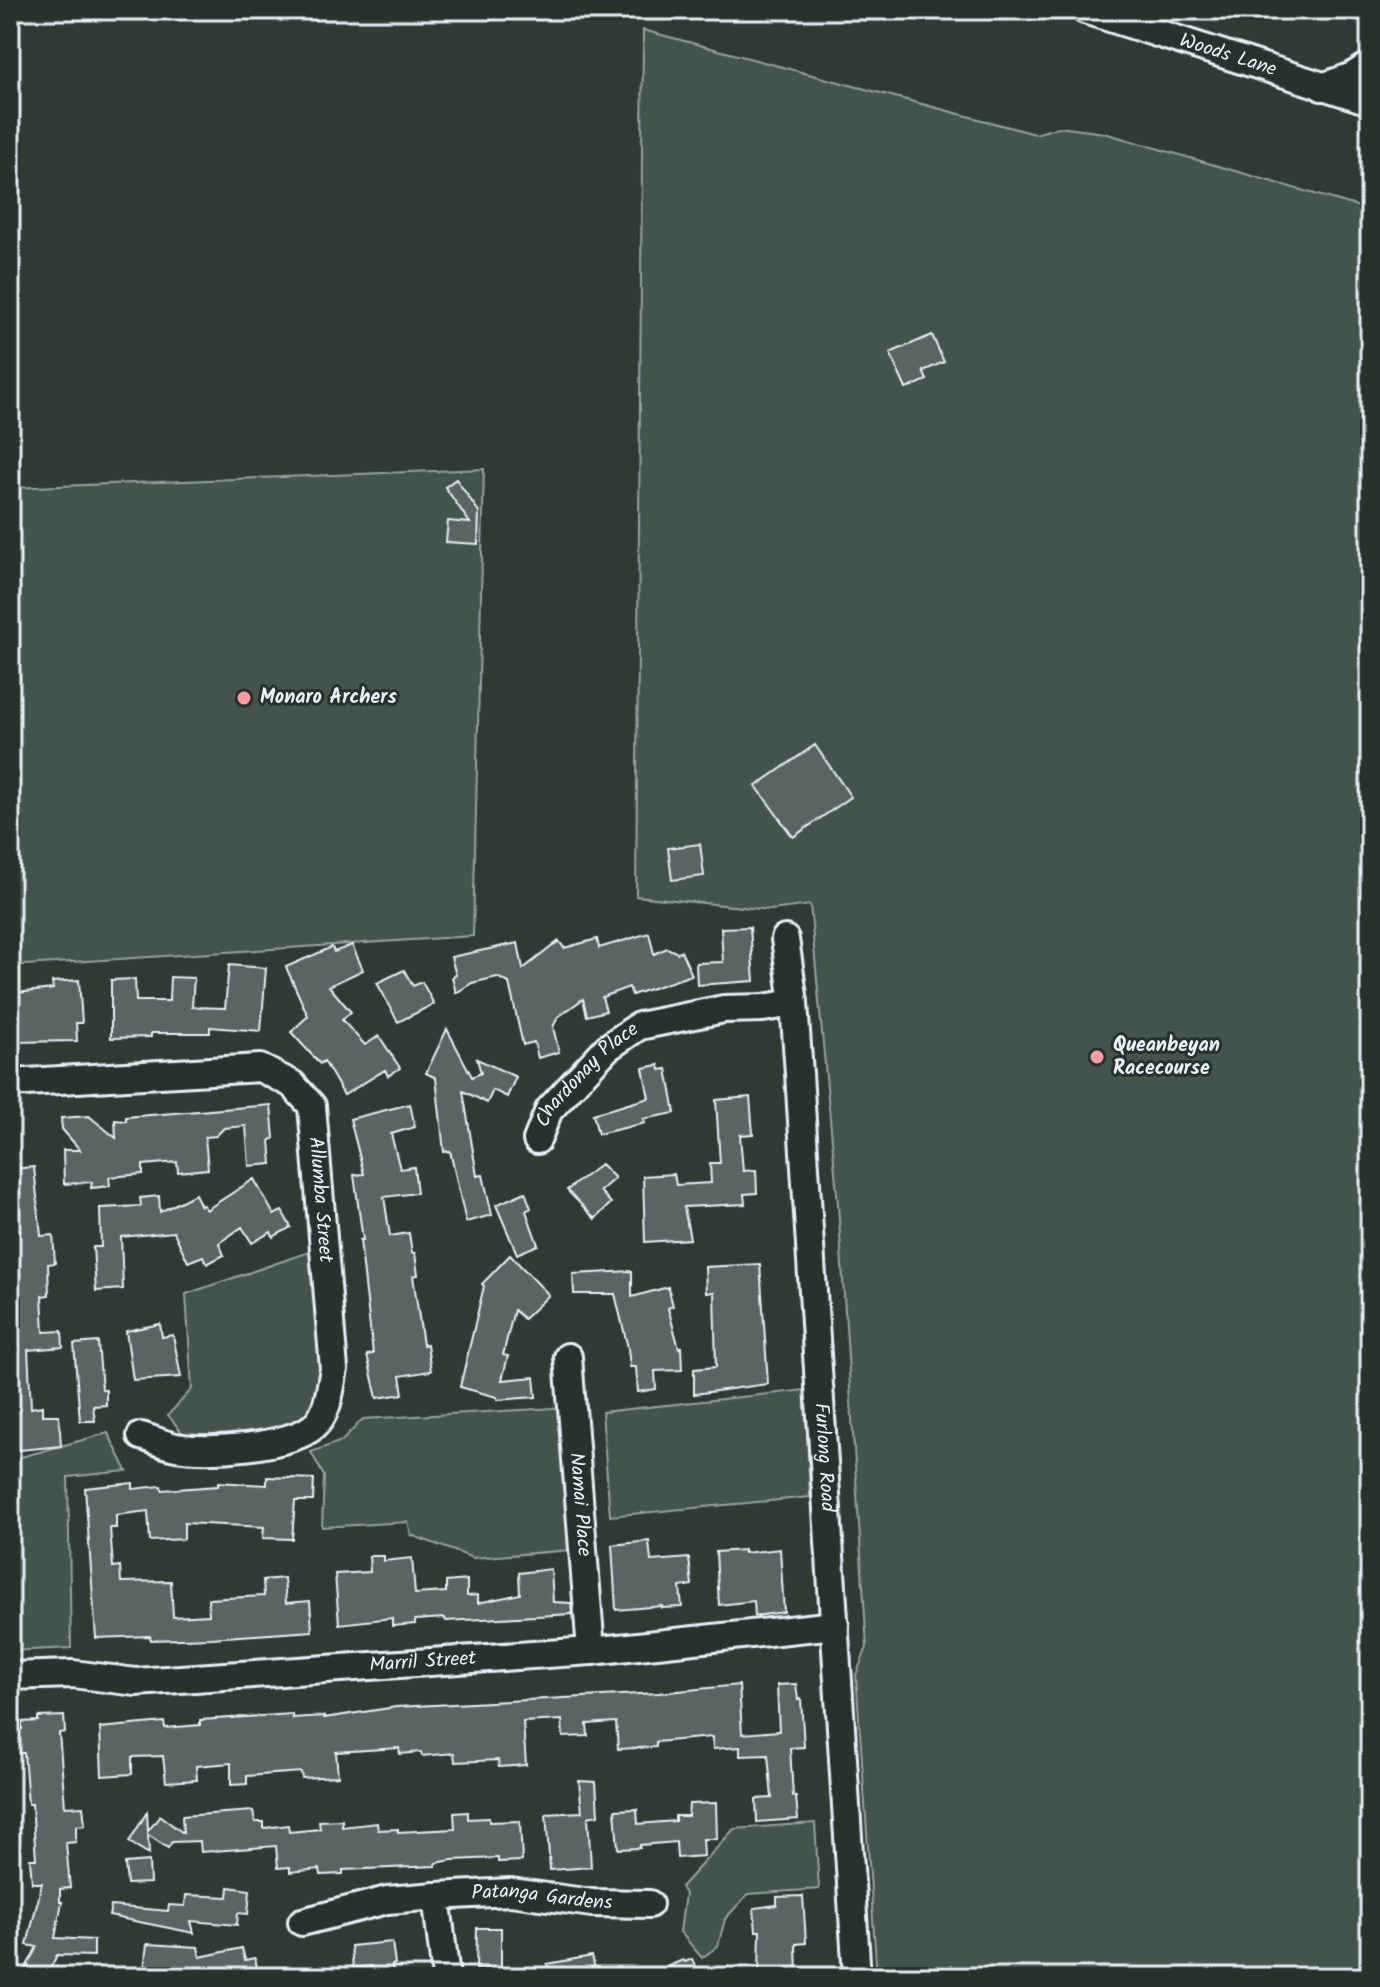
<svg xmlns="http://www.w3.org/2000/svg" width="1380" height="1987" font-family="Kalam,sans-serif">
<style>
.park{fill:#45524e;stroke:#96a2a3;stroke-width:2}
.building{fill:#596563;stroke:#e8f1f8;stroke-width:2}
.lines{fill:none;stroke-linecap:round;stroke-linejoin:round}
.minor-casing{stroke:#e8f1f8;stroke-width:32}
.minor{stroke:#26332d;stroke-width:26}
.poi-dot{fill:#ff9aa2;stroke:#26332d;stroke-width:3}
.labels{text-anchor:middle;dominant-baseline:central;stroke-width:6;stroke-linejoin:round;paint-order:stroke}
.street-label{font-size:20px;fill:#e8f1f8;stroke:#26332d}
.poi-label{font-size:20px;font-weight:bold;fill:#e8f1f8;stroke:#26332d;text-anchor:start}
</style>
<rect width="100%" height="100%" fill="#2e3b35"/>
<filter id="ink" filterUnits="userSpaceOnUse"><feTurbulence type="fractalNoise" baseFrequency=".0125" numOctaves="2"/><feDisplacementMap in="SourceGraphic" scale="16" xChannelSelector="R" yChannelSelector="G"/><feConvolveMatrix kernelMatrix="1 2 1 2 8 2 1 2 1" color-interpolation-filters="sRGB"/></filter>
<g filter="url(#ink)">
<path class="park" d="M643 30 1035 134 1059 127 1104 133 1370 210V1977H877L856 1675 867 1647 838 1204 810 905 771 910 636 896Z
M484 469 473 936 10 966V488Z
M321 1248 325 1377 318 1405 288 1432 192 1438 184 1435 168 1415 192 1389 186 1294Z
M805 1390 810 1497 610 1516 602 1412Z
M571 1407 583 1549 473 1558 411 1535 408 1522 322 1527 324 1476 311 1452 342 1441 363 1419Z
M108 1433 127 1471 68 1477 71 1648 10 1651V1460Z
M815 1823 819 1889 748 1894 725 1919 718 1946 702 1958 680 1932 685 1894 681 1887 734 1829Z"/>
<path class="building" d="M932 335 944 362 923 371 927 380 906 389 890 353Z
M456 479 479 512 478 544 446 542 448 521 470 523 445 487Z
M815 745 851 797 793 837 756 786Z
M700 844 704 876 672 880 668 848Z
M750 927 754 981 697 985 696 963 723 962 721 928Z
M649 933 654 954 667 948 678 953 681 951 692 975 632 995 629 987 602 997 606 1011 587 1016 583 999 558 1017 553 1027 559 1052 538 1058 534 1042 523 1045 509 983 497 977 472 983 456 993 452 977 456 975 451 957 518 943 523 969 559 941 564 948 597 939 599 948Z
M352 945 363 970 329 986 351 1012 342 1020 365 1045 379 1036 400 1068 388 1076 385 1070 344 1095 324 1061 320 1064 291 1032 308 1016 286 967 332 947 334 952Z
M229 965 266 968 261 1031 210 1027V1033H151V1037L111 1038V980L135 979 136 1001H169L170 977 194 978 192 1007 225 1008Z
M404 970 413 986 422 982 434 1004 398 1022 377 983Z
M79 980 82 1023H76L77 1041 10 1042V1019H18L16 993 53 989 52 982Z
M447 1029 472 1077 481 1073 477 1059 516 1077 507 1097 493 1090 487 1103 463 1091 477 1176 483 1175 492 1215 466 1222 450 1151 444 1152 436 1078 426 1073Z
M659 1065 660 1070 667 1069 675 1113 643 1119 645 1123 598 1134 593 1114 649 1098 643 1068Z
M750 1097 753 1134 740 1135 743 1171 756 1170 757 1193 744 1194 745 1204 684 1207 690 1239 645 1242 643 1176 674 1174 676 1185 711 1183 710 1163H720L716 1100Z
M410 1104 415 1127 391 1134 400 1169 414 1167 417 1193 384 1197 390 1236 409 1233 412 1253H415L418 1275 413 1276 423 1345 427 1344 431 1371 400 1376 403 1394 377 1398 367 1355 373 1354 360 1240H363L354 1175 364 1174 350 1119Z
M271 1105 274 1138 270 1141 272 1164 249 1166 246 1126 224 1128 216 1136 205 1137 208 1169 178 1172 177 1162 143 1165V1174L109 1177 110 1186 91 1188 92 1182 64 1184 63 1150H80L62 1129 61 1118 89 1116 116 1138 115 1120 126 1121V1117Z
M601 1164 615 1178 600 1191 611 1203 595 1219 567 1190Z
M34 1167 41 1236 53 1235 55 1263 48 1264 49 1295 42 1296 44 1332 62 1331 63 1347 28 1350 31 1408 42 1406V1415H59L61 1446 10 1451V1169Z
M254 1179 274 1215 282 1211 291 1227 273 1237 271 1232 252 1243 242 1227 219 1243 224 1255 207 1264 203 1256 188 1262 174 1232 121 1237 123 1289 96 1291 93 1247H101L100 1208 141 1206 140 1198 159 1196 160 1212 195 1194 201 1206 204 1205 206 1210Z
M525 1192 531 1208 526 1211 538 1245 517 1254 496 1205Z
M510 1255 549 1295 524 1319 514 1310 503 1355 508 1356 502 1380 534 1377 536 1397 497 1400V1397L460 1387 484 1286 482 1284Z
M760 1264 768 1384 694 1394V1369L716 1367 714 1292 706 1293 705 1267Z
M632 1271V1297L668 1287 673 1306 668 1308 679 1348 681 1347 682 1370 655 1371 656 1389 638 1392 636 1367H630L628 1348 615 1294H574L573 1274Z
M160 1324 162 1337 173 1335 181 1377 133 1380 126 1331Z
M98 1342 102 1389 106 1390V1405L93 1406 95 1421H80L74 1344Z
M267 1477 314 1479 313 1501H295L292 1539 263 1538 264 1527 184 1523V1539L150 1541 148 1511 116 1515V1528H110L113 1567 120 1566 121 1582 171 1581 173 1617 209 1615 208 1599 264 1596 263 1580 284 1578 286 1603 310 1601 312 1631 211 1638 151 1640 150 1636 96 1638 85 1488 133 1483V1489L161 1486 162 1490 218 1486V1482L267 1485Z
M649 1541 651 1561 689 1558 692 1585 680 1587 682 1607 662 1608V1606L616 1610 612 1545Z
M780 1549 784 1612 755 1616 754 1601 719 1605 716 1552 744 1550V1553Z
M369 1556H384V1561L412 1558 415 1594 446 1592V1582L467 1580V1596L478 1595V1603L520 1594 519 1573 551 1569 553 1602 571 1603 572 1614 446 1621 445 1618 415 1620V1624L392 1626V1618L339 1624 335 1574 370 1572Z
M796 1684 798 1700 801 1699 804 1747 790 1748 793 1796 796 1797 798 1819 757 1822 756 1799 772 1798 768 1755 740 1756V1747L713 1749 712 1737 656 1742V1747L618 1749 616 1722 587 1724 588 1736 563 1737 562 1720 523 1722 526 1765 499 1767 498 1760 455 1762 454 1753 422 1756 421 1752 400 1754 399 1748 336 1752 338 1776 302 1778 301 1772 247 1776V1784L231 1785V1763L196 1766 197 1780 166 1782 163 1756 132 1757V1774L102 1776 100 1728 164 1722 165 1728 200 1725V1720L292 1714V1718L324 1716V1718L396 1707 658 1693 739 1685 742 1734 779 1731 777 1685Z
M64 1716 65 1732 59 1733 65 1807 83 1806 85 1825 76 1826V1842L66 1843 70 1888 60 1889V1902H62L55 1938 94 1940V1956L57 1955 46 1977H21L37 1947 27 1945 42 1883H32L30 1859H36L32 1804H28L24 1753H10V1730L22 1729V1722L38 1721V1717Z
M579 1781 596 1782 598 1815 588 1817 591 1867 550 1870 546 1814 582 1812Z
M716 1803 717 1839H703L704 1856 677 1858 676 1842 640 1845V1848L618 1849 615 1810 637 1809 638 1824 675 1821V1816H688L689 1804Z
M253 1811 255 1822H264V1828L288 1825 289 1832 320 1829 319 1821 342 1820V1827L377 1823 378 1830 398 1829V1832L455 1829 454 1813 468 1812V1819L489 1818V1822L520 1821 522 1861 498 1862V1858L452 1860 436 1863V1866L343 1870V1874L321 1875 320 1869 290 1872V1867L278 1868 276 1846 201 1852 200 1841 172 1842 168 1848 148 1835 149 1854 129 1842 147 1812 148 1831 160 1816 183 1833 182 1816Z
M149 1861 150 1883 127 1884 125 1863Z
M229 1887 250 1890 248 1914 238 1913 237 1925 191 1921 194 1933 109 1916 111 1906 168 1911 169 1905 185 1906 186 1895 228 1897Z
M803 1896 806 1943 796 1944 797 1977H763V1972L759 1973 760 1931H756L754 1908 777 1905V1897Z
M477 1928H501V1969H476Z
M392 1942 395 1964 392 1965 393 1977H371V1966L353 1968 351 1946Z
M147 1944 198 1947 200 1957 242 1948 245 1960 255 1958 259 1977H143Z
M592 1956 597 1977H550L547 1964Z
M692 1959 700 1977H643L683 1960 685 1962Z"/>
<g class="lines">
<defs>
<g id="minor">
<path id="s1" d="M1085 10 1370 101"/>
<path d="M1322 87 1353 76 1370 65"/>
<path id="s2" d="M785 939 794 1003 799 1074 857 1977"/>
<path id="s3" d="M10 1083 260 1068 292 1084 312 1106 334 1369C330 1388 329 1412 314 1426 290 1447 207 1453 176 1447 164 1445 152 1439 141 1436"/>
<path id="s4" d="M537 1140 549 1110 607 1048 639 1026 724 1009 763 1008 794 1003"/>
<path id="s5" d="M568 1357 591 1651"/>
<path id="s6" d="M10 1676 73 1674 136 1682 591 1651 835 1625"/>
<path d="M302 1922 387 1900 436 1896"/>
<path id="s7" d="M446 1977 436 1896 511 1892 592 1903 649 1904"/>
</g>
</defs>
<use href="#minor" class="minor-casing"/>
<use href="#minor" class="minor"/>
</g>
</g>
<g class="poi-dot">
<circle cx="244" cy="698" r="8"/>
<circle cx="1097" cy="1057" r="8"/>
</g>
<g class="labels">
<g class="street-label">
<text stroke="none"><textPath href="#s1" startOffset="150">Woods Lane</textPath></text>
<text stroke="none"><textPath href="#s4" startOffset="84">Chardonay Place</textPath></text>
<text stroke="none"><textPath href="#s3" startOffset="410">Allumba Street</textPath></text>
<text stroke="none"><textPath href="#s2" startOffset="520">Furlong Road</textPath></text>
<text stroke="none"><textPath href="#s5" startOffset="148">Namai Place</textPath></text>
<text stroke="none"><textPath href="#s6" startOffset="414">Marril Street</textPath></text>
<text stroke="none"><textPath href="#s7" startOffset="188">Patanga Gardens</textPath></text>
</g>
<g class="poi-label">
<text x="260" y="698">Monaro Archers</text>
<text x="1113" y="1046">Queanbeyan<tspan x="1113" dy="23">Racecourse</tspan></text>
</g>
</g>
<rect width="1380" height="1987" fill="none" stroke="#26332d" stroke-width="40"/>
<rect x="20" y="20" width="1340" height="1947" fill="none" stroke="#e8f1f8" stroke-width="3" filter="url(#ink)"/>
</svg>
